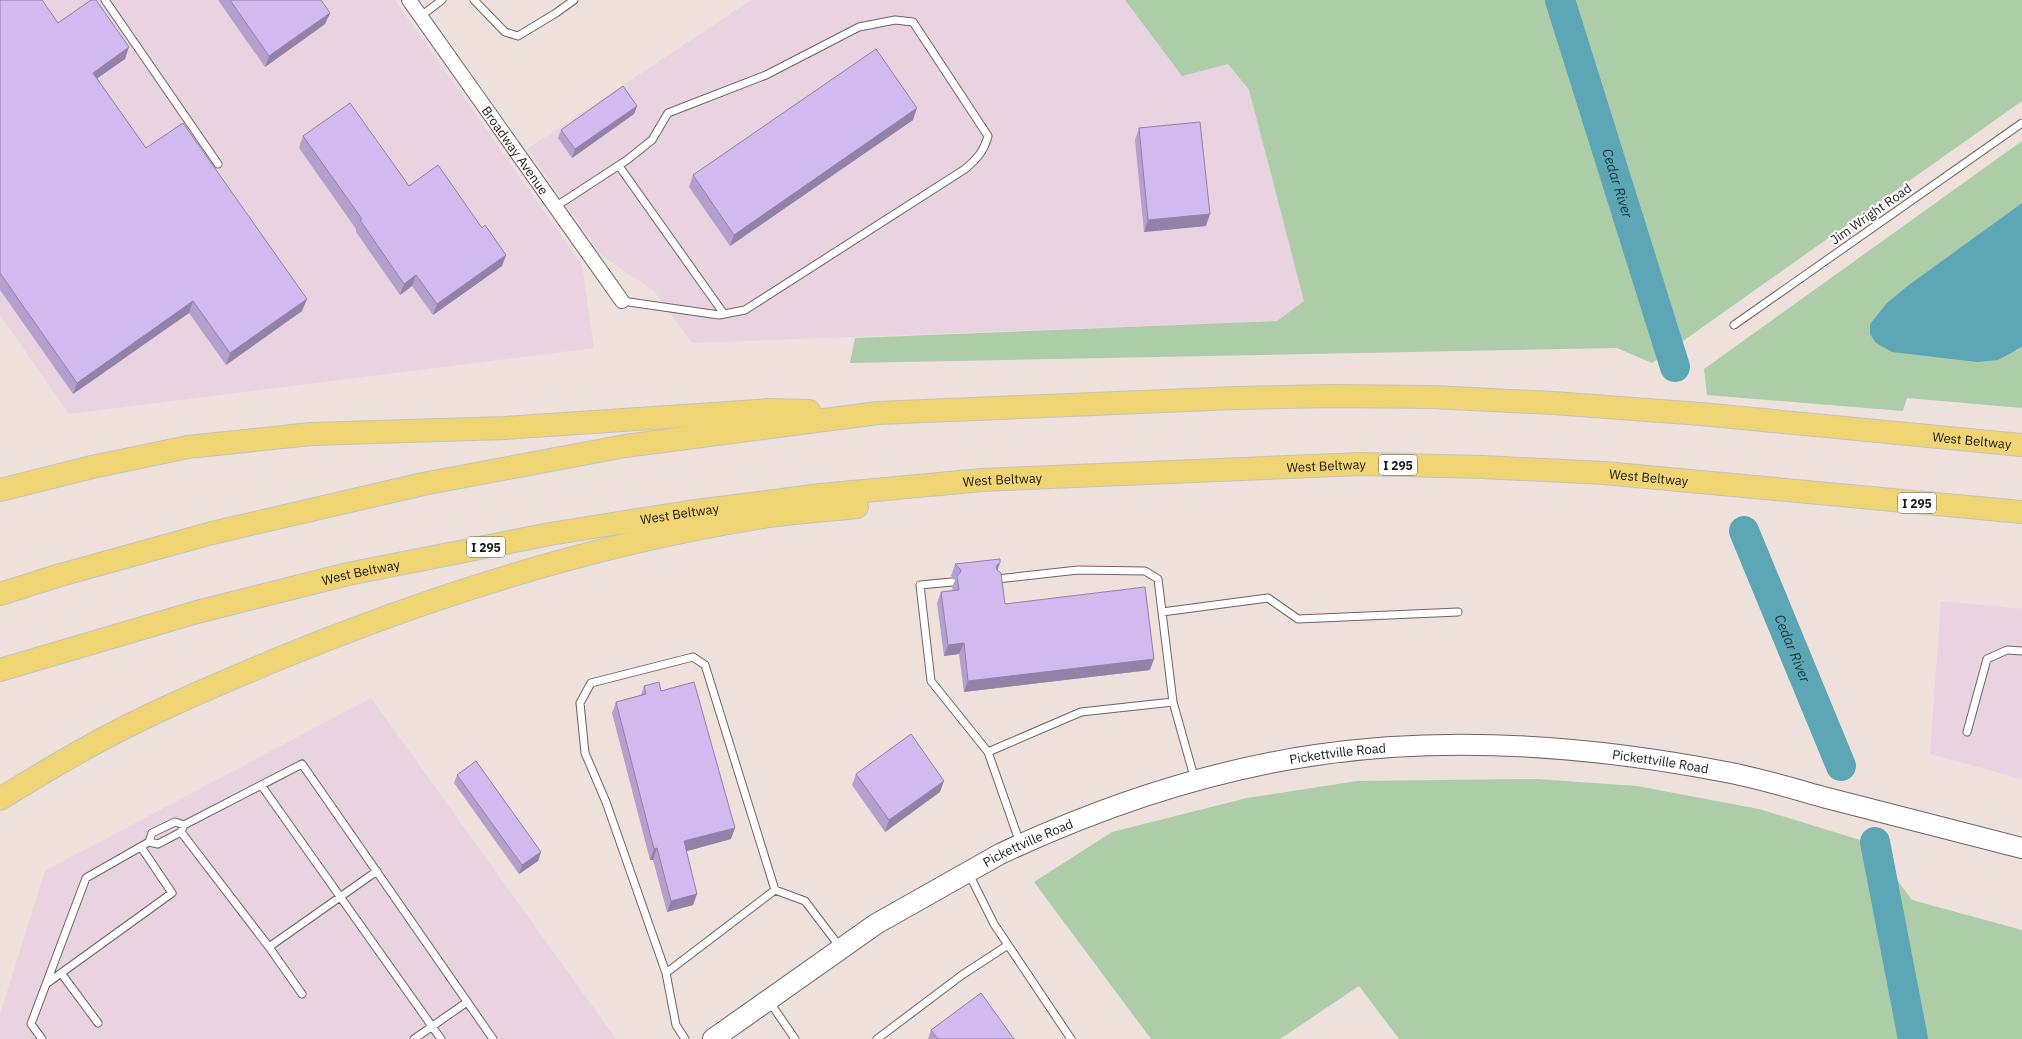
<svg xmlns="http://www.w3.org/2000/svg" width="2022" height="1039" font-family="'IBM Plex Sans',sans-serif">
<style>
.industrial{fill:#e9d3e0}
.green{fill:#adcda9}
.water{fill:#5ca6b6}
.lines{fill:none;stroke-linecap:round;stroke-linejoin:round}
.river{stroke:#5ca6b6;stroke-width:30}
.lane-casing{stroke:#6f635e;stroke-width:9}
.street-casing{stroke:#6f635e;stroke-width:16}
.secondary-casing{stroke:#6f635e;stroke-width:22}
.highway-casing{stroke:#c4c3c2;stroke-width:24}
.lane{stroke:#fff;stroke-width:7}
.street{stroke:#fff;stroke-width:14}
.secondary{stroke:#fff;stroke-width:20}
.highway{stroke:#f0d574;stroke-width:22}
.wall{fill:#b4a0ce}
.shaded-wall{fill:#9282a7}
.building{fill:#d1baef;stroke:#9282a7}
.labels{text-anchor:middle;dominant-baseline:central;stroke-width:4;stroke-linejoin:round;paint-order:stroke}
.shield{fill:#fff;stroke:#605d5b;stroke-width:1}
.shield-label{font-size:12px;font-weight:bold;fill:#1c1715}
.street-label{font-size:13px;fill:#1c1715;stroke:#fff}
.water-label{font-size:14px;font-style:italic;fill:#12373e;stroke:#fff}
</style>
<rect width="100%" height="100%" fill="#eee0da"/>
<path class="industrial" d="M0 0H395L582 265 594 348 69 414 0 315Z
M751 0H1125L1182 76 1228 64 1249 91 1304 301 1277 321 692 343 654 291 601 255 527 149Z
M1941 601 2022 609V779L1930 754Z
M371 698 616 1039H0V1014L45 871Z"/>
<path class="green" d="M1125 0H2022V101L1652 363 1617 348 850 363 855 338 1277 321 1304 301 1249 90 1228 64 1182 76Z
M2022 141V203L1910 284 2017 351 2022 347V408L1907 398 1903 411 1707 395 1704 369Z
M1536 779 1637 786 1759 809 1870 843 1912 900 2022 930V1039H1399L1359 986 1280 1039H1151L1034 882 1112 832 1247 798 1357 781Z"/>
<path class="water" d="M2022 203V347L1998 360 1977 362 1892 352 1876 343 1870 334V324L1887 303 1910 284Z"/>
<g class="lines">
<g class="river">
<path id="s1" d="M1560 0 1675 367"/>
<path id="s2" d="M1744 531 1841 766"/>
<path d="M1875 842 1913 1039"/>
</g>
<defs>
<path id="lane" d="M105 0 218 164
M474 0 505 32 518 36 556 13 574 0
M421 16 442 0
M619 166 724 314
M555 207 627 160 652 140 668 113 766 75 859 27 895 20 913 22 988 136C984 151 977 159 965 169L745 310 719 315 622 301
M1734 325 2022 123
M997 579 1078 570 1145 571 1158 579 1162 612
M952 582 920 585 931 681 988 752
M1173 702 1162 612 1268 598 1298 619 1458 612
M1967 732 1987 659 2007 650 2022 651
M261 785 441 1039
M184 825 302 764 493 1039
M181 832 269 947
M1020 843 988 752 1081 712 1173 702 1195 780
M968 872 994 924 1071 1039
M61 973 98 1023
M666 973 775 890
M46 984 172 893 141 847
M302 994 269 947 377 871
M769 1001 795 1039
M42 1039 31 1024 86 878 149 842 152 833 175 822 184 825 181 832 158 844 149 842
M414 1039 467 1002
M685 1039 676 1025 666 973 606 802 585 753 580 703 591 683 693 657 705 665 775 890 805 901 840 947
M877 1039 962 975 1008 945"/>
<g id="street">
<path id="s3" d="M409 0 622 301"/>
</g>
<g id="secondary">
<path id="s4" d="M713 1039 876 924 1000 854C1100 807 1206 771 1316 755 1452 735 1592 746 1726 772 1758 778 1791 788 1823 797 1889 814 1956 831 2022 848"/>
</g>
<g id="highway">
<path d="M0 490 92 467 188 447 311 434 505 428 770 410 809 411"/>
<path id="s5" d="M0 594 57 576 212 533 423 484 625 446 878 413 1236 398 1332 396 1433 397 1553 403 1701 414 2022 445"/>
<path id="s6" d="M0 670 197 612 348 574 550 534 688 512 821 495 982 480 1361 464 1482 467 1604 473 2022 512"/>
<path d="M0 799C26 783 52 767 79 752 142 716 211 687 278 659 436 594 601 542 770 516 799 512 828 510 857 507"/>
</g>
</defs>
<use href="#lane" class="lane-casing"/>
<use href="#street" class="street-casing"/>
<use href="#secondary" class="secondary-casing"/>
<use href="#highway" class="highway-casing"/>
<use href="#lane" class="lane"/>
<use href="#street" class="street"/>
<use href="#secondary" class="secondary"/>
<use href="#highway" class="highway"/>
</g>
<path class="wall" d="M0 0 58 23 125 59 97 78 146 148 302 311 226 365 189 313 73 394 0 290Z
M218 0H321L330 13 325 24 265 67Z
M637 106 634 114 572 158 558 138 561 130Z
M913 120 730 246 689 187 693 175Z
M1139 128 1206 226 1144 232 1135 140Z
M303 136 409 186 482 228 506 255 502 266 433 315 412 286 400 295 356 232V229L299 148Z
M955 564 998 570 1005 604 1150 670 964 692 959 654 944 656 937 603 941 592 953 590 952 587 955 580 951 576Z
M644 686 661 691 731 839 686 851 697 894 693 905 667 912 653 860H650L612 713 616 702 641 695Z
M856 774 940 792 885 832 852 785Z
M457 775 541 852 538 861 519 874 454 783Z
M931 1030 1014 1039H928Z"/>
<path class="shaded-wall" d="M330 13 325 24 265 67 269 56Z
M129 47 125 59 89 84 93 73Z
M637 106 634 114 572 158 575 149Z
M917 108 913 120 730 246 734 235Z
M1210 214 1206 226 1144 232 1148 220Z
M506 255 502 266 433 315 437 304Z
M416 275 412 286 400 295 404 284Z
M307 299 302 311 226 365 230 353Z
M193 301 189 313 73 394 77 383Z
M1000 563 996 574 997 565Z
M964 643 959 654 944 656 948 645Z
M1154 659 1150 670 964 692 968 681Z
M944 781 940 792 885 832 889 820Z
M735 828 731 839 680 853 684 841Z
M657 848 653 860H650L654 849Z
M541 852 538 861 519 874 522 865Z
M697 894 693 905 667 912 671 901Z"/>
<path class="building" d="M0 0H42L58 23 91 0H96L129 47 93 73 146 148 183 123 307 299 230 353 193 301 77 383 0 273Z
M230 0H321L330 13 269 56Z
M876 49 917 108 734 235 693 175Z
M623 86 637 106 575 149 561 130Z
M350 103 409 186 438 165 482 228 485 225 506 255 437 304 416 275 404 284 360 220 362 219 303 136Z
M1200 122 1210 214 1148 220 1139 128Z
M1000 559V563L997 565 996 569 1001 573 1005 604 1145 587 1154 659 968 681 964 643 948 645 941 592 959 590 957 576 960 573 961 570 955 564Z
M659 682 661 691 694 682 735 828 684 841 697 894 671 901 657 848 654 849 616 702 646 694 644 686Z
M911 734 944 781 889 820 856 774Z
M476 761 541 852 522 865 457 775Z
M981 993 1014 1039H938L931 1030Z"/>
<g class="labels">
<g class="shield">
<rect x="1379" y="455" width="38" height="20" rx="3"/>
<rect x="1898" y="493" width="38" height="20" rx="3"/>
<rect x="467" y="537" width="38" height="20" rx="3"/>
</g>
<g class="shield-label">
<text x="1398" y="465">I 295</text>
<text x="1917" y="503">I 295</text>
<text x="486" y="547">I 295</text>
</g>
<g class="street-label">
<text stroke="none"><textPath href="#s3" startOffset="184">Broadway Avenue</textPath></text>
<text transform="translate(1871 214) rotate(-35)">Jim Wright Road</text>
<text stroke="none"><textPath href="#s5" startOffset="1994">West Beltway</textPath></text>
<text stroke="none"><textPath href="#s6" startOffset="1347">West Beltway</textPath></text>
<text stroke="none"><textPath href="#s6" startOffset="1670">West Beltway</textPath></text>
<text stroke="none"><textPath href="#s6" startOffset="1023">West Beltway</textPath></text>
<text stroke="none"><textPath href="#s6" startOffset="698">West Beltway</textPath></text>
<text stroke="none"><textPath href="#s6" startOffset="374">West Beltway</textPath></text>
<text stroke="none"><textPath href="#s4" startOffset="696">Pickettville Road</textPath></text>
<text stroke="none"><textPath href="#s4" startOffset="1020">Pickettville Road</textPath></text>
<text stroke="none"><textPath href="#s4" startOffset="372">Pickettville Road</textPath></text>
</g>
<g class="water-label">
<text stroke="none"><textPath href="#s1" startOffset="192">Cedar River</textPath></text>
<text stroke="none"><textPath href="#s2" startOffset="127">Cedar River</textPath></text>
</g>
</g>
</svg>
